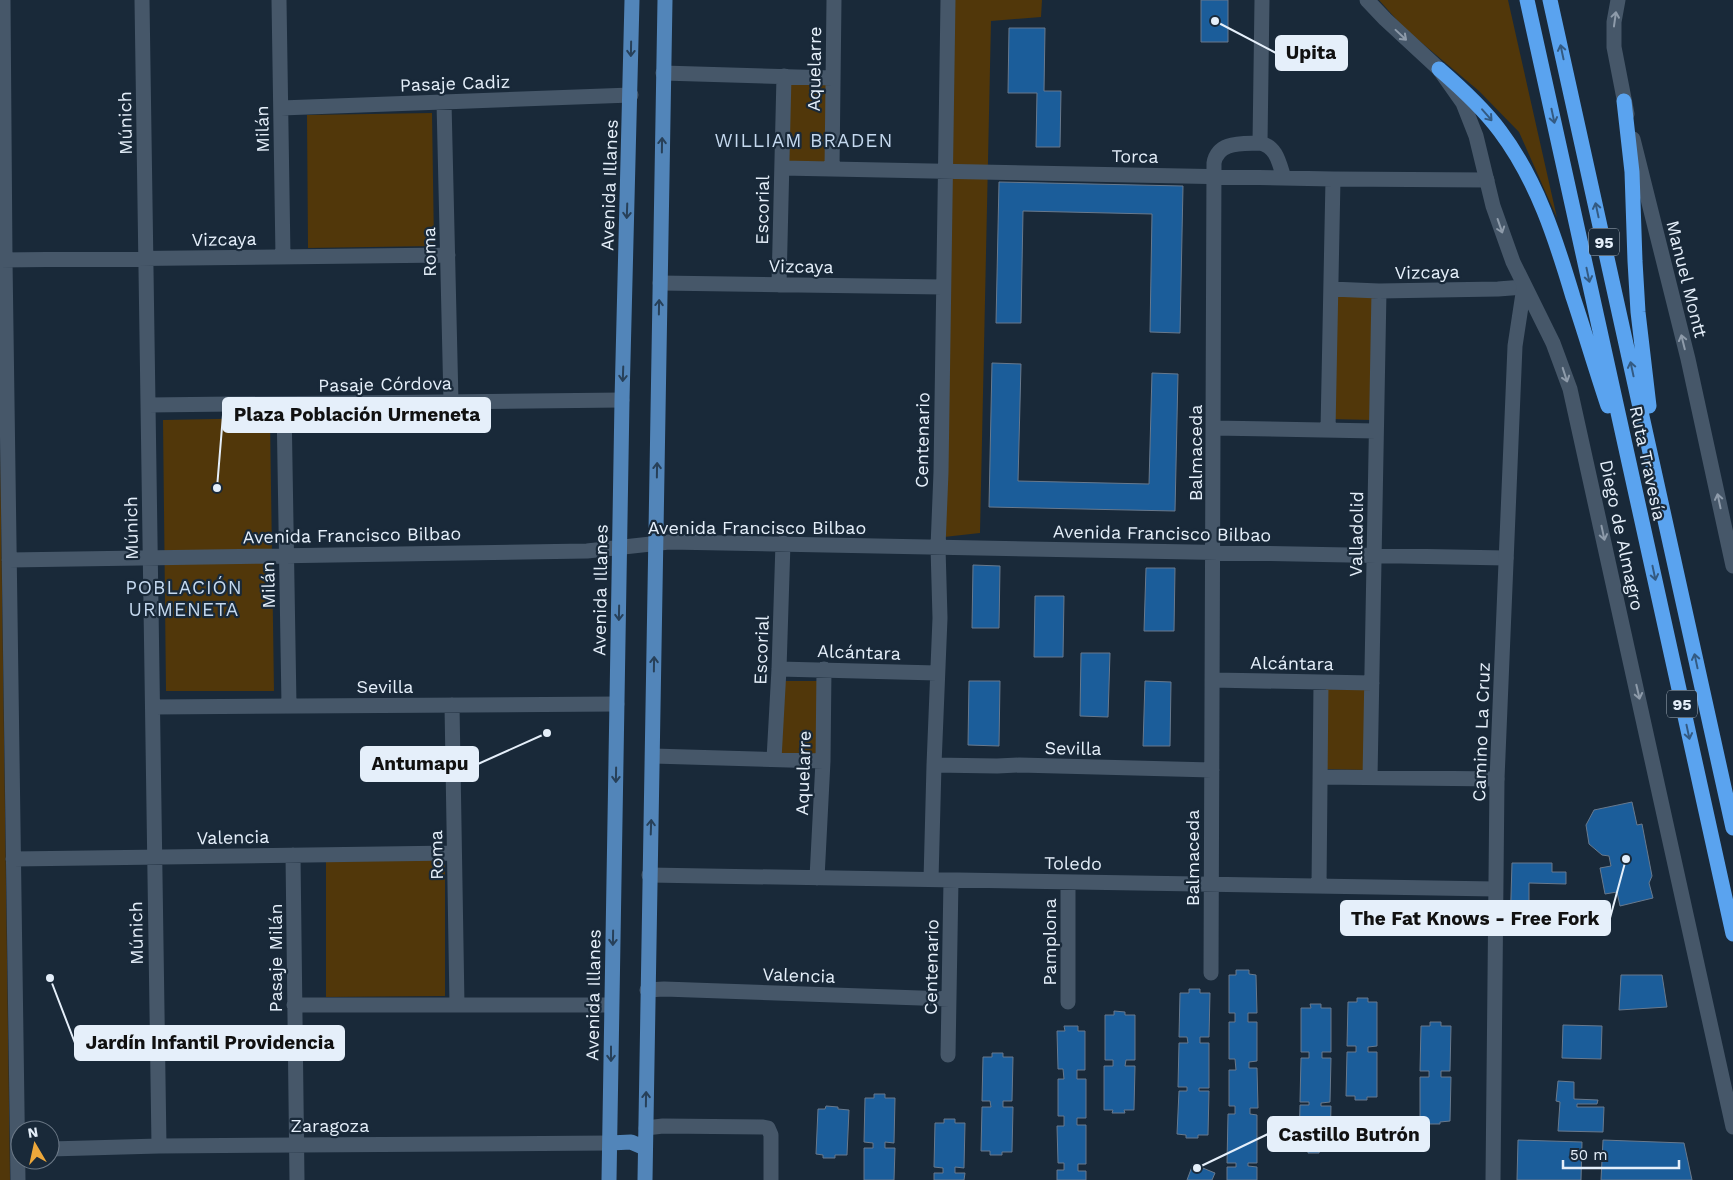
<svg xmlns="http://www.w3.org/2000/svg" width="1733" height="1180" font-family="'Work Sans',sans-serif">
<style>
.green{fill:#51370a}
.building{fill:#1b5d9a;stroke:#68798d}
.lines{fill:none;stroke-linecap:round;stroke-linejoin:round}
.street{stroke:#465769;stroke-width:15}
.secondary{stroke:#465769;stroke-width:15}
.primary{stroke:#5285b9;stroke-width:15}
.highway{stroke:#5aa3ef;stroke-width:15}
.oneway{stroke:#8e9baa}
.oneway2{stroke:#274059}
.oneway3{stroke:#335a82}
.labels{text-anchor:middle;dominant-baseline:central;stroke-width:4.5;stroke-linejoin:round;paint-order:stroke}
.shield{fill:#192939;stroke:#a8b4c0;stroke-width:1}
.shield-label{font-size:16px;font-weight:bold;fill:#e5effa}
.street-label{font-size:18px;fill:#e5effa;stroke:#192939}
.neighbourhood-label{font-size:19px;letter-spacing:1px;fill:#c5d9ef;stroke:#192939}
.leader{fill:none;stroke:#e5effa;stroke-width:2}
.callout-dot{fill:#e5effa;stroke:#192939;stroke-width:2}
.callout{fill:#e5effa;stroke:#e5effa;stroke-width:2}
.callout-label{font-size:19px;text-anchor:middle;font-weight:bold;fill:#111}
</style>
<rect width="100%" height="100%" fill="#192939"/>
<path class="green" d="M954 0H1042L1041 17 991 21 980 533 944 537Z
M1379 0H1508L1557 218 1519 132 1479 91 1404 28Z
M790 80H829L828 162H789Z
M432 113 434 246 308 248 307 115Z
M1334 295 1374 297 1372 420 1329 419Z
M270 418 274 691H166L163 420Z
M0 444 10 1180H0Z
M777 681H821L820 766 775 765Z
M1326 689 1369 690 1368 770 1322 769Z
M326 858H445V996L326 997Z"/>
<path class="building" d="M1201 0H1228V42H1201Z
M1009 28H1045L1044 91H1061L1060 147H1036L1037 93H1008Z
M999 182 1183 186 1180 333 1150 332 1152 214 1023 211 1021 323H996Z
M992 363 1021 364 1018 481 1149 484 1152 373 1178 374 1175 511 989 507Z
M973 565 1000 566 999 628H972Z
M1146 568H1175L1174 631H1144Z
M1035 596H1064L1063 657H1034Z
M1081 653H1110L1108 717 1080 716Z
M969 681H1000L999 746 968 745Z
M1145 681 1171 682 1170 746H1143Z
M1632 802 1637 825 1642 824 1652 876 1649 883 1653 898 1620 906 1617 892 1605 894 1600 868 1611 866 1609 856 1602 855 1589 844 1586 825 1594 810Z
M1512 863H1552V872H1566V884L1529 883V912L1576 913 1575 931 1510 930Z
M1236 970H1249V974L1256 975 1257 1013H1248V1022H1257V1061L1249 1062V1068H1257L1258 1108H1250V1114L1257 1115V1163H1248V1166L1257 1167V1180H1227V1167H1236V1163H1227L1228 1114H1235V1106H1229V1070H1236L1235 1059H1229V1022H1235V1013H1229V975H1236Z
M1621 975H1662L1667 1007 1619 1010Z
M1189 989H1200V993H1210L1209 1037H1200V1043H1209V1088H1199V1091H1209L1208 1135H1198V1138H1186V1135L1177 1134 1179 1091H1187V1087H1178L1179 1043H1188L1187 1037H1179L1180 993H1189Z
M1357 998H1368V1002H1377V1046L1368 1047V1052H1377V1097H1367V1100H1355V1096H1346L1347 1052H1356V1046H1347L1348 1002H1357Z
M1310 1004H1321V1008H1331V1052H1322V1058H1331L1330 1102 1321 1103V1106H1331L1330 1150H1320L1319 1153H1308V1150L1299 1149 1300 1105H1309V1102H1300L1301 1058H1309V1052H1301V1008H1311Z
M1114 1011 1125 1012V1015H1135V1060H1126L1125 1066H1135L1134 1110H1124L1125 1113H1112L1113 1110H1104V1066H1113V1060H1105V1015H1114Z
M1430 1022H1441V1026H1451L1450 1071H1441V1077H1451L1450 1121 1440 1122V1124H1428V1121H1420V1077H1429V1071H1420L1421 1026H1430Z
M1563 1025 1602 1026 1601 1059 1562 1058Z
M1064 1026H1078V1031H1085V1070H1077V1079H1086V1118H1077V1125H1086V1164H1078V1171H1086V1180H1057V1170H1064V1163H1058L1057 1126H1064V1116H1058V1079H1064L1063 1069H1058L1057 1031H1065Z
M992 1053H1003V1057H1013L1012 1101H1003V1107H1013L1012 1152H1002V1155H990V1151H981L982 1107H991L990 1101H982L983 1057H992Z
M1558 1081 1574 1082V1099L1598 1100 1597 1104H1577V1107H1604L1603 1132 1558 1131 1560 1102 1556 1101Z
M874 1094H885V1098H895L894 1143 885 1142V1148H895L894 1180H864V1148H873V1143L864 1142 865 1098H874Z
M826 1106 838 1107V1109L849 1110 847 1155H835V1158H823V1155L816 1154 818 1109H825Z
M944 1119H955V1123H965L964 1168 955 1167V1173H965L964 1180H934V1173H943V1168L934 1167 935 1123H944Z
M1518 1140 1582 1142 1581 1180H1517Z
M1603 1140 1684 1143 1692 1180H1601Z
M1193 1164 1215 1173 1212 1180H1187Z"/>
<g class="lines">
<path class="street" d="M3 0 5 260 18 1180
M142 0 159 1146
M279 0 283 257
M663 73 832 78
M444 102 451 402
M281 108 631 95
M1260 143C1277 147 1279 163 1284 178
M782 168 1333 179 1487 180
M832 168 834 0
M0 260 448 255
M660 283 943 287
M779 285 784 76
M1331 289 1379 291 1498 289 1524 287
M284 404 289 705
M148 405 622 400
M1213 428 1376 431
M1328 430 1333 179
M9 560 587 551 669 542 1506 558
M779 669 937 673
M1212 680 1372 683
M452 705 457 1005
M153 707 617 704
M653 756 823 761
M774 759 779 669 783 543
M934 765 997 766 1019 765 1212 770
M1321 777 1497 779
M1370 778 1379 291
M293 855 297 1180
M13 859 454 853
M649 875 1495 889
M817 878 823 761 824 669
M931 880 934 765 940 618 938 547 941 472 948 0
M1068 882V1002
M1319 886 1321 682
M1211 973 1214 163C1218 141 1242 144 1260 143L1262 0
M647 990 664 989 949 999
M294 1005H611
M948 1055 951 880
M646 1128 663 1126 763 1127 768 1128 771 1135V1180
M50 1149 159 1146 610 1143"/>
<path class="secondary" d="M1367 0 1385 19 1439 69 1463 103 1476 136 1493 206 1513 262 1553 343 1570 389 1733 1127
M1618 0 1614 22V47L1627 114
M1633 139 1688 359 1733 566
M1493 1180 1497 779 1515 346 1524 287"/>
<path class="primary" d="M610 1143 631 1142 645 1148
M609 1180 622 400 632 0
M645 1180 665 0"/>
<path class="highway" d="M1527 0 1733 934
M1550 0 1733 828
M1439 69C1461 88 1483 108 1500 131 1537 180 1556 240 1573 297 1585 333 1596 370 1608 406
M1624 101 1632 172 1635 261 1638 312 1649 406"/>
</g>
<defs><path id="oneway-shaft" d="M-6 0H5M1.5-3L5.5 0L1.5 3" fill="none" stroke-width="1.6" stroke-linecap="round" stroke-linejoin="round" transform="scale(1.25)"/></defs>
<g class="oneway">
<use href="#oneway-shaft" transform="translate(1615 19) rotate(-82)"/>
<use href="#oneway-shaft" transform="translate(1401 35) rotate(43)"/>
<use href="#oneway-shaft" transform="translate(1500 226) rotate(71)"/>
<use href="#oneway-shaft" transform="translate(1683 342) rotate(-104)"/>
<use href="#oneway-shaft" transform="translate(1565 375) rotate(72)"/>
<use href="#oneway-shaft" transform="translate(1719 501) rotate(-102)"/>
<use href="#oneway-shaft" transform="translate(1603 533) rotate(78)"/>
<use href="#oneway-shaft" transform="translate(1638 692) rotate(77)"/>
</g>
<g class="oneway2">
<use href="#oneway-shaft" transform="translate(631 49) rotate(91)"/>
<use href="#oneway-shaft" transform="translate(662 145) rotate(-89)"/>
<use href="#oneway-shaft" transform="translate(627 211) rotate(92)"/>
<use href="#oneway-shaft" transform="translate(659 307) rotate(-89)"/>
<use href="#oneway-shaft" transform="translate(623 374) rotate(92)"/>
<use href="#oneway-shaft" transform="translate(657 470) rotate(-89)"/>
<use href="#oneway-shaft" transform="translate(619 613) rotate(91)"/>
<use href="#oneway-shaft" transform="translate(654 664) rotate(-89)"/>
<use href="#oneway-shaft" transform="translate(616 775) rotate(91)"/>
<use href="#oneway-shaft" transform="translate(651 827) rotate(-88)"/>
<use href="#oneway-shaft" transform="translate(613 938) rotate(91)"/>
<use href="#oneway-shaft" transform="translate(611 1054) rotate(90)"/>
<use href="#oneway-shaft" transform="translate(646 1099) rotate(-89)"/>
</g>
<g class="oneway3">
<use href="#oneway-shaft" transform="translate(1562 52) rotate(-102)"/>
<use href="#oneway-shaft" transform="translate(1487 115) rotate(49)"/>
<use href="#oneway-shaft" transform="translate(1553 116) rotate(78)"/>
<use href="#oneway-shaft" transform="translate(1597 210) rotate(-102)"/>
<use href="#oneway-shaft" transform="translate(1588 275) rotate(78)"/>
<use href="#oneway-shaft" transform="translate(1632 369) rotate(-102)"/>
<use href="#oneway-shaft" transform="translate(1654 573) rotate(78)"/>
<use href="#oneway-shaft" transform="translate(1696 661) rotate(-102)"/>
<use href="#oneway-shaft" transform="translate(1688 732) rotate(78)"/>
</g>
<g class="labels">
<g class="shield">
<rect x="1589" y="228.5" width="30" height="27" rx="4"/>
<rect x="1667" y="690.5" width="30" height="27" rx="4"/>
</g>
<g class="shield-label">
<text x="1604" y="242">95</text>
<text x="1682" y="704">95</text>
</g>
<g class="street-label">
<text transform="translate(814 69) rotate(-89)">Aquelarre</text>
<text transform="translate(455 83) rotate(-2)">Pasaje Cadiz</text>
<text transform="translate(125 123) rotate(-91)">Múnich</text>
<text transform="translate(262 129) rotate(-91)">Milán</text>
<text transform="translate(1135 156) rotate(1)">Torca</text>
<text transform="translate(609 185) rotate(-88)">Avenida Illanes</text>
<text transform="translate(762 210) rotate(-89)">Escorial</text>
<text transform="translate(224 239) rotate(-1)">Vizcaya</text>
<text transform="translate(429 252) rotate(-91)">Roma</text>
<text transform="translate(801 266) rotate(1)">Vizcaya</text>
<text transform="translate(1427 272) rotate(-1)">Vizcaya</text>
<text transform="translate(1687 279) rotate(76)">Manuel Montt</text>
<text transform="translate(385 384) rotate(-1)">Pasaje Córdova</text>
<text transform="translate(922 440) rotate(-89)">Centenario</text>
<text transform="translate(1195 453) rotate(-90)">Balmaceda</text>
<text transform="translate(1648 463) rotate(78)">Ruta Travesía</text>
<text x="757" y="527">Avenida Francisco Bilbao</text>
<text transform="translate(131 528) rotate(-91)">Múnich</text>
<text transform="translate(1162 533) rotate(1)">Avenida Francisco Bilbao</text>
<text transform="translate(1356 534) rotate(-89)">Valladolid</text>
<text transform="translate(352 535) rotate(-1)">Avenida Francisco Bilbao</text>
<text transform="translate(1622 535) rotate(78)">Diego de Almagro</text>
<text transform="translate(268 585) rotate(-91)">Milán</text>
<text transform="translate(600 590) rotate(-89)">Avenida Illanes</text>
<text transform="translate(761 650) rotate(-88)">Escorial</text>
<text transform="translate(859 652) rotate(2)">Alcántara</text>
<text transform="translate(1292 663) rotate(1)">Alcántara</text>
<text x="385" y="686">Sevilla</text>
<text transform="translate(1481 732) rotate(-88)">Camino La Cruz</text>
<text transform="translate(1073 748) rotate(1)">Sevilla</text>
<text transform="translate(803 773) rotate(-88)">Aquelarre</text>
<text transform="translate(233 837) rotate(-1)">Valencia</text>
<text transform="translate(436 855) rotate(-91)">Roma</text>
<text transform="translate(1192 858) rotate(-90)">Balmaceda</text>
<text transform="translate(1073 863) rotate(1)">Toledo</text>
<text transform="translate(136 933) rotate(-91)">Múnich</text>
<text transform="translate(1049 942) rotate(-90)">Pamplona</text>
<text transform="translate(275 958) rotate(-90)">Pasaje Milán</text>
<text transform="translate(931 967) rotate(-89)">Centenario</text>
<text transform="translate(799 975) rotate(2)">Valencia</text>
<text transform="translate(593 995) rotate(-89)">Avenida Illanes</text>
<text x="330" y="1125">Zaragoza</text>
</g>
<g class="neighbourhood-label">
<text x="804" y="140">WILLIAM BRADEN</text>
<text x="184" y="587">POBLACIÓN<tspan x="184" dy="22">URMENETA</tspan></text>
</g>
</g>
<path class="leader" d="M1215 21L1276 53M217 488L223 415M547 733L478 764M1626 859L1610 918M50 978L75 1043M1197 1168L1268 1134"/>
<g class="callout-dot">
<circle cx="1215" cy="21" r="5"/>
<circle cx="217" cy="488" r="5"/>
<circle cx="547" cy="733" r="5"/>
<circle cx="1626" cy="859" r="5"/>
<circle cx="50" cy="978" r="5"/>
<circle cx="1197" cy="1168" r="5"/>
</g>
<g class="callout">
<rect x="1276" y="36" width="71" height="34" rx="5"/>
<rect x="223" y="398" width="267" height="34" rx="5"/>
<rect x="361" y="747" width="117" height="34" rx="5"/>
<rect x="1341" y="901" width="269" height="34" rx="5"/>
<rect x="75" y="1026" width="269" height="34" rx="5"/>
<rect x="1268" y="1117" width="161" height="34" rx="5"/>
</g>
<g class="callout-label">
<text x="1311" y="59">Upita</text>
<text x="357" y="421">Plaza Población Urmeneta</text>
<text x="420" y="770">Antumapu</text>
<text x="1475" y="925">The Fat Knows - Free Fork</text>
<text x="210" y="1049">Jardín Infantil Providencia</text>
<text x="1349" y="1141">Castillo Butrón</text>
</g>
<g transform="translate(35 1145) rotate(351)"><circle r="24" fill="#192939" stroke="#6b7886"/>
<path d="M0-4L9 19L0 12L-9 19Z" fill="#eda83b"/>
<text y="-8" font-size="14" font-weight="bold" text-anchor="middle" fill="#e5effa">N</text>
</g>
<path d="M1563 1160v8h116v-8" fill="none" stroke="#e5effa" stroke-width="2.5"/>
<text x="1570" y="1160" font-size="15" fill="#e5effa" stroke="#192939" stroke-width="4" paint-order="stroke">50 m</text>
</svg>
